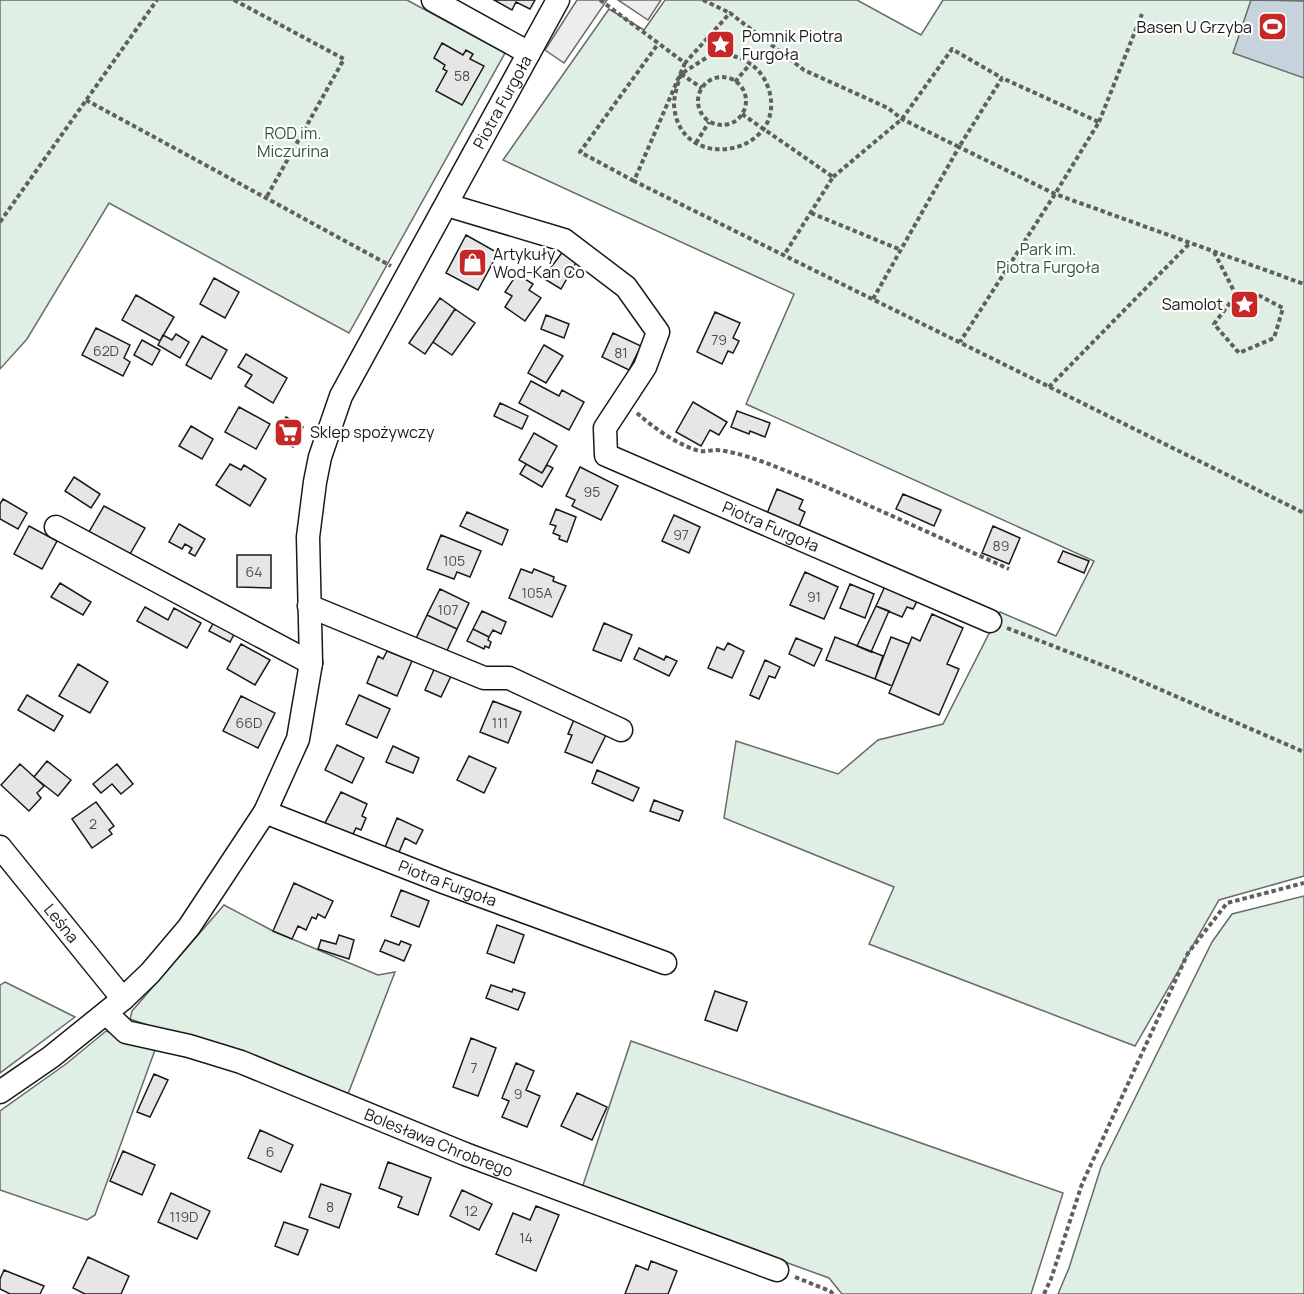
<svg xmlns="http://www.w3.org/2000/svg" width="1304" height="1294" font-family="Manrope,sans-serif">
<style>
.green{fill:#e0efe3;stroke:#6a6a6a;stroke-width:1.5}
.parking{fill:#ededed;stroke:#6a6a6a;stroke-width:1.5}
.water{fill:#c6d2dc;stroke:#6a6a6a;stroke-width:1.5}
.building{fill:#e6e6e6;stroke:#1a1a1a;stroke-width:1.5}
.lines{fill:none;stroke-linecap:round;stroke-linejoin:round}
.minor-casing{stroke:#1a1a1a;stroke-width:25}
.path{stroke:#5f5f5f;stroke-width:4;stroke-dasharray:4.5 3;stroke-linecap:butt}
.minor{stroke:#fff;stroke-width:22}
.labels{text-anchor:middle;dominant-baseline:central;stroke-width:4.5;stroke-linejoin:round;paint-order:stroke}
.number-label{font-size:14px;fill:#4d4d4d}
.poi-label{font-size:16px;fill:#1a1a1a;stroke:#fff;text-anchor:start}
.street-label{font-size:16px;fill:#1a1a1a;stroke:#fff}
.park-label{font-size:16px;fill:#2b5a34;stroke:#fff}
</style>
<rect width="100%" height="100%" fill="#fff"/>
<path class="green" d="M0 0H407L505 53 349 333 109 203 27 339 0 369Z
M665 0H857L921 35 943 0H1304V876L1219 900 1135 1046 869 944 894 887 724 818 736 741 838 774 878 740 943 724 1000 612 1056 636 1094 561 746 404 794 294 503 160 609 9 644 30Z
M1304 896V1294H1058L1069 1268 1101 1167 1212 942 1232 914Z
M224 905 273 931 378 975 395 972 348 1094 130 1019 132 1011Z
M5 982 75 1017 0 1073V985Z
M106 1031 155 1050 95 1215 87 1220 0 1190V1111L66 1064Z
M631 1041 1063 1193 1031 1294H842L829 1278 582 1188Z"/>
<path class="parking" d="M577 0H607L564 63 545 50Z
M618 0H661L648 20Z"/>
<path class="water" d="M1251 0 1304 1V78L1233 53Z"/>
<path class="building" d="M494 0H535L530 9 516 2 512 10Z
M442 43 463 55 466 50 473 54 470 59 484 66 462 105 436 91 447 71 443 69 445 65 434 58Z
M466 235 498 253 478 290 446 273Z
M564 250 578 259 561 289 543 278Z
M517 274 533 284 529 290 541 298 525 321 505 307 512 296 505 292Z
M214 278 239 292 225 318 200 304Z
M136 295 174 317 160 341 122 320Z
M440 298 455 309 425 354 409 343Z
M455 309 475 323 452 355 433 342Z
M715 312 740 323 733 338 739 341 733 353 728 351 722 364 697 352Z
M546 315 569 324 564 338 541 329Z
M96 328 130 345 124 358 130 362 123 376 82 355Z
M613 333 641 346 629 370 602 357Z
M176 334 189 342 180 358 158 345 163 335 172 340Z
M202 336 227 350 211 379 186 365Z
M142 340 160 350 152 365 134 355Z
M544 345 563 356 546 383 528 373Z
M246 354 287 378 273 403 245 386 252 375 238 367Z
M531 381 559 396 562 390 584 402 569 430 519 403Z
M693 402 727 422 719 435 710 430 701 446 676 432Z
M500 403 528 416 522 429 494 416Z
M239 407 270 424 256 449 225 432Z
M737 411 770 423 765 437 750 431 749 434 731 427Z
M286 417 303 427 293 447 275 438Z
M191 426 213 439 202 459 179 446Z
M534 433 557 446 542 473 519 460Z
M230 464 241 470 244 465 266 479 250 506 216 485Z
M526 464 542 473 547 465 553 468 542 487 520 474Z
M580 467 618 486 601 520 572 506 575 500 566 496Z
M74 477 100 494 91 508 65 491Z
M777 489 803 500 799 509 805 512 798 529 766 516Z
M903 494 941 510 934 526 896 509Z
M3 499 27 513 18 529 0 519V504Z
M104 506 145 528 130 554 89 532Z
M556 509 576 517 567 542 559 539 560 536 553 533 556 526 550 524Z
M467 512 508 530 502 545 460 526Z
M674 515 700 527 689 553 662 541Z
M179 524 205 539 195 556 189 553 192 548 185 544 182 549 169 542Z
M29 526 57 541 42 569 14 554Z
M993 526 1020 538 1009 564 982 553Z
M441 535 481 551 470 577 457 572 454 579 427 569Z
M1063 551 1089 561 1084 573 1058 562Z
M237 555H271V588L237 587Z
M521 569 532 573 534 569 554 577 553 581 566 586 552 617 509 598Z
M805 572 838 587 824 619 790 605Z
M60 583 91 602 83 615 51 597Z
M850 584 874 594 865 618 840 608Z
M886 584 918 599 913 609 907 607 902 617 876 606Z
M440 589 469 603 457 629 427 615Z
M876 606 889 611 871 652 857 646Z
M145 607 168 620 174 608 201 623 187 648 137 621Z
M482 611 506 622 501 634 493 630 489 637 473 629Z
M932 614 963 628 947 664 959 669 939 715 889 693 912 637 920 641Z
M427 615 457 629 444 657 414 643Z
M217 616 237 629 230 642 209 631Z
M604 623 632 635 621 661 593 650Z
M473 629 489 637 488 640 491 642 489 648 485 646 484 649 467 641Z
M835 637 883 656 875 679 826 660Z
M891 637 909 644 892 686 875 679Z
M796 638 822 649 814 666 789 654Z
M728 643 744 651 732 678 708 668 717 647 724 650Z
M241 644 270 660 255 685 227 669Z
M639 648 664 660 666 656 677 661 669 676 634 659Z
M387 651 412 661 397 696 367 683 378 656 383 659Z
M765 660 780 667 775 678 769 676 759 699 750 695Z
M78 664 108 682 90 713 59 696Z
M436 665 453 672 441 697 425 690Z
M27 695 63 716 54 731 18 710Z
M359 695 390 709 377 738 346 724Z
M241 696 275 713 258 748 223 731Z
M493 701 521 712 508 743 480 732Z
M575 717 608 731 592 763 565 752 572 735 568 734Z
M337 745 364 758 352 783 325 770Z
M393 746 419 758 413 773 386 762Z
M469 756 496 768 484 793 457 780Z
M47 761 71 780 58 796 34 777Z
M20 764 44 786 37 793 41 798 29 811 1 785Z
M117 764 133 784 121 794 112 784 101 793 93 784Z
M597 770 639 788 633 801 592 783Z
M341 792 367 804 362 816 366 818 361 830 356 828 351 838 324 825Z
M654 800 683 811 679 821 650 811Z
M96 802 114 826 109 830 112 834 92 848 72 819Z
M397 818 423 830 416 844 405 838 397 857 383 852Z
M294 883 333 901 325 918 318 914 316 919 312 917 306 930 298 926 292 939 273 931Z
M401 890 429 901 419 927 391 916Z
M497 925 524 935 514 963 487 953Z
M339 935 354 940 349 959 318 949 321 940 336 944Z
M385 940 399 945 401 941 411 945 404 961 380 951Z
M491 985 512 992 513 989 525 993 518 1010 486 998Z
M715 991 747 1002 737 1031 705 1020Z
M471 1038 496 1048 478 1096 453 1087Z
M516 1063 534 1071 526 1090 540 1096 527 1127 502 1117 509 1101 502 1098Z
M154 1074 168 1080 150 1117 137 1112Z
M577 1093 607 1107 592 1140 561 1126Z
M260 1130 293 1145 281 1172 248 1158Z
M123 1151 155 1165 142 1195 110 1181Z
M388 1162 431 1178 418 1215 398 1207 402 1197 379 1188Z
M321 1184 351 1194 339 1228 309 1217Z
M462 1190 492 1204 479 1230 450 1216Z
M171 1193 210 1211 197 1239 158 1222Z
M536 1206 559 1215 536 1271 496 1254 513 1213 530 1220Z
M284 1222 308 1230 298 1255 275 1246Z
M88 1257 129 1276 121 1294H85L73 1288Z
M651 1261 677 1271 668 1294H625L636 1265 648 1270Z
M4 1270 44 1286 40 1294H10L0 1289V1279Z"/>
<g class="lines">
<defs>
<g id="minor">
<path d="M433 0 529 53"/>
<path id="s1" d="M447 205 564 240 626 287 658 332 645 367 605 428 606 455 990 621"/>
<path d="M56 527 311 663"/>
<path d="M309 606 484 678H509L621 730"/>
<path id="s2" d="M265 812 446 883 665 963"/>
<path id="s3" d="M0 847 123 999"/>
<path id="s4" d="M106 1013 126 1032 189 1046 241 1062 465 1154 777 1270"/>
<path id="s5" d="M0 1092 51 1057 123 999 150 973 189 927 265 812 298 739 311 663 308 537 315 482 320 457 341 396 558 0"/>
</g>
</defs>
<use href="#minor" class="minor-casing"/>
<path class="path" d="M234 0 344 59 266 198
M600 0 685 63 730 13 804 70 888 108 902 119 959 147 1002 78 1099 122 1055 194 960 342
M703 0 730 13
M726 54C747 59 762 68 769 90 788 155 679 176 674 105 674 95 678 83 681 74L709 56Z
M685 63 634 181 1304 513
M681 74 702 88
M698 101a24 24 0 1 1 48 0a24 24 0 1 1-48 0Z
M735 82 750 64
M86 100 391 266
M742 114 833 177 784 255
M1099 122 1142 14
M696 143 709 122
M833 177 902 119 952 49 1002 78
M634 181 580 152 658 44
M811 213 901 250
M0 222 157 0
M1214 252 1236 295
M1236 295H1258L1283 308 1274 338 1239 353 1214 324Z
M873 299 959 147 1055 194 1304 284
M1049 387 1190 243
M637 413C654 428 676 444 699 451 705 452 711 450 717 450 736 452 756 459 774 466 854 497 931 534 1009 569
M1007 628 1120 672 1304 752
M795 1277 830 1291 833 1294
M1044 1294 1051 1279 1082 1184 1188 953 1227 903 1304 883"/>
<use href="#minor" class="minor"/>
</g>
<defs>
<symbol id="stadium-square" viewBox="-11 -11 22 22"><rect x="-9" y="-9" width="18" height="18" rx="4" fill="#c62828" stroke="#fff"/><path d="M0-5a6.5 5 0 1 0 0 10a6.5 5 0 1 0 0-10ZM-3.5-1.8h7v3.6h-7Z" fill="#fff"/></symbol>
<symbol id="sight-square" viewBox="-11 -11 22 22"><rect x="-9" y="-9" width="18" height="18" rx="4" fill="#c62828" stroke="#fff"/><path d="M0-6L1.8-2.2L6-1.7L2.9 1.2L3.7 5.4L0 3.3L-3.7 5.4L-2.9 1.2L-6-1.7L-1.8-2.2Z" fill="#fff"/></symbol>
<symbol id="shop-square" viewBox="-11 -11 22 22"><rect x="-9" y="-9" width="18" height="18" rx="4" fill="#c62828" stroke="#fff"/><path d="M-5-2.5h2.3a2.7 3.5 0 0 1 5.4 0H5L5.5 6h-11ZM-1.5-2.5h3a1.5 2.3 0 0 0-3 0Z" fill="#fff"/></symbol>
<symbol id="supermarket-square" viewBox="-11 -11 22 22"><rect x="-9" y="-9" width="18" height="18" rx="4" fill="#c62828" stroke="#fff"/><path d="M-6-5.5h2.5l.6 2H6L4.5 2H-2.5L-4.4-4H-6ZM-1.5 3.2a1.3 1.3 0 1 0 .1 0ZM3 3.2a1.3 1.3 0 1 0 .1 0Z" fill="#fff"/></symbol>
</defs>
<g fill-rule="evenodd">
<use href="#stadium-square" x="1256" y="10" width="33" height="33"/>
<use href="#sight-square" x="704" y="28" width="33" height="33"/>
<use href="#shop-square" x="456" y="246" width="33" height="33"/>
<use href="#sight-square" x="1228" y="288" width="33" height="33"/>
<use href="#supermarket-square" x="272" y="416" width="33" height="33"/>
</g>
<g class="labels">
<g class="number-label">
<text x="462" y="75">58</text>
<text x="719" y="339">79</text>
<text x="106" y="350">62D</text>
<text x="621" y="352">81</text>
<text x="592" y="491">95</text>
<text x="681" y="534">97</text>
<text x="1001" y="545">89</text>
<text x="454" y="560">105</text>
<text x="254" y="571">64</text>
<text x="537" y="592">105A</text>
<text x="814" y="596">91</text>
<text x="448" y="609">107</text>
<text x="249" y="722">66D</text>
<text x="500" y="722">111</text>
<text x="93" y="823">2</text>
<text x="474" y="1067">7</text>
<text x="518" y="1093">9</text>
<text x="270" y="1151">6</text>
<text x="330" y="1206">8</text>
<text x="471" y="1210">12</text>
<text x="184" y="1216">119D</text>
<text x="526" y="1237">14</text>
</g>
<g class="poi-label">
<text x="1252" y="27" text-anchor="end">Basen U Grzyba</text>
<text x="742" y="36">Pomnik Piotra<tspan x="742" dy="18">Furgoła</tspan></text>
<text x="493" y="254">Artykuły<tspan x="493" dy="18">Wod-Kan Co</tspan></text>
<text x="1223" y="304" text-anchor="end">Samolot</text>
<text x="310" y="432">Sklep spożywczy</text>
</g>
<g class="street-label">
<text stroke="none"><textPath href="#s5" startOffset="1154">Piotra Furgoła</textPath></text>
<text stroke="none"><textPath href="#s1" startOffset="572">Piotra Furgoła</textPath></text>
<text stroke="none"><textPath href="#s2" startOffset="196">Piotra Furgoła</textPath></text>
<text stroke="none"><textPath href="#s3" startOffset="98">Leśna</textPath></text>
<text stroke="none"><textPath href="#s4" startOffset="360">Bolesława Chrobrego</textPath></text>
</g>
<g class="park-label">
<text x="293" y="133">ROD im.<tspan x="293" dy="18">Miczurina</tspan></text>
<text x="1048" y="249">Park im.<tspan x="1048" dy="18">Piotra Furgoła</tspan></text>
</g>
</g>
</svg>
